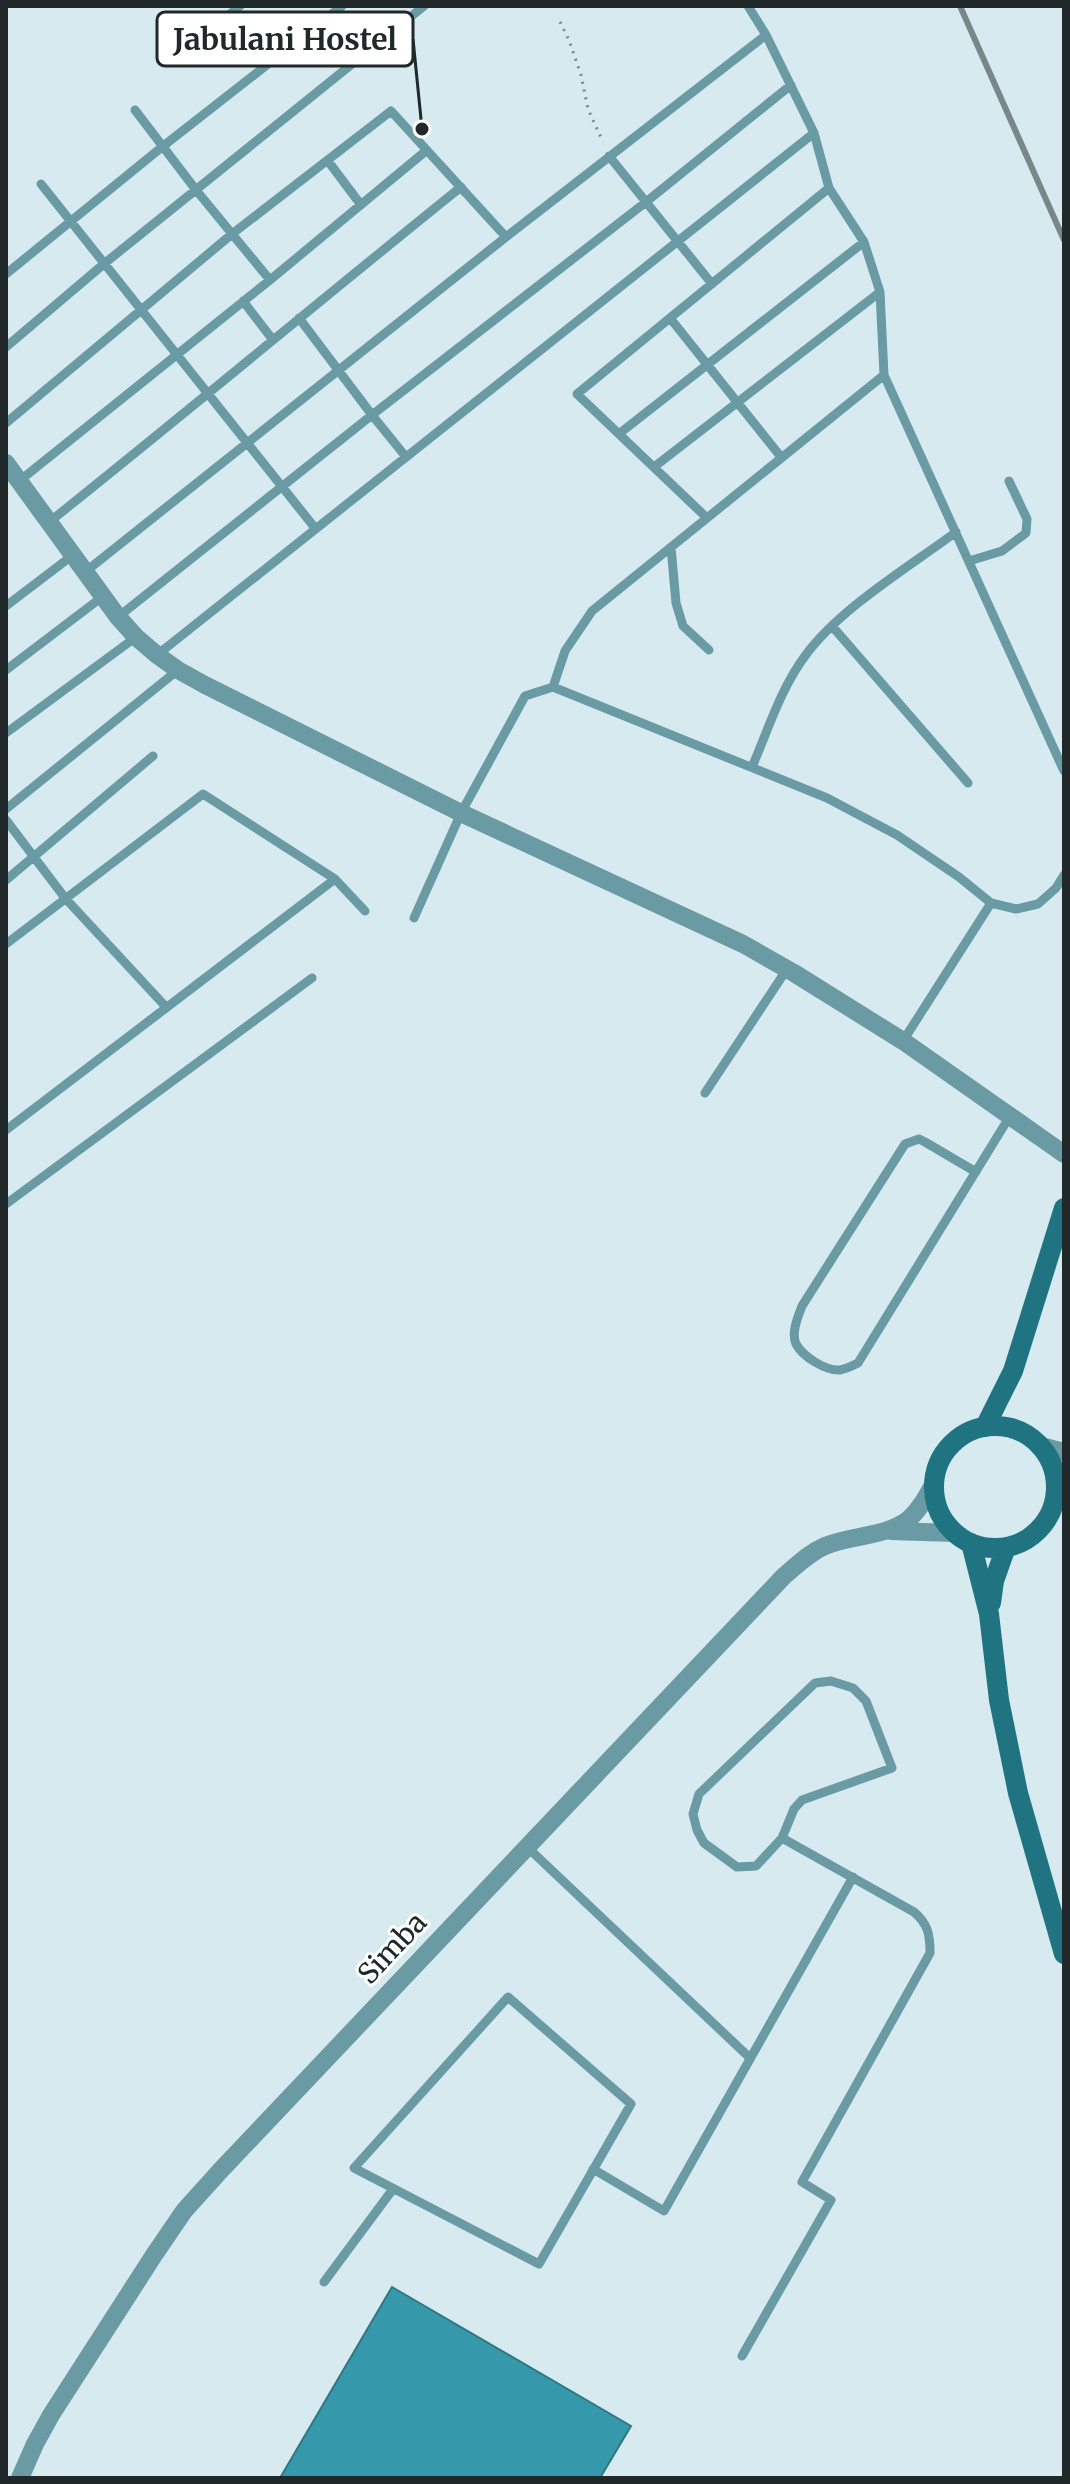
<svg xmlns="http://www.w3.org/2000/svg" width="1070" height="2484" font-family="Merriweather,serif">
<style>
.water{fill:#3599ab;stroke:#2f7784;stroke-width:2}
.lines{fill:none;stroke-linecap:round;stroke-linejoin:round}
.path{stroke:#778488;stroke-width:3;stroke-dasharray:2 6;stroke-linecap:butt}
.lane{stroke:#6a9aa3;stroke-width:9}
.street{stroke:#6a9aa3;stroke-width:18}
.secondary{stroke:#207482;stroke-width:20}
.rail{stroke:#79878a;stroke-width:6}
.labels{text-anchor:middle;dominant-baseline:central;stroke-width:6;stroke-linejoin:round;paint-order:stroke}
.street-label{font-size:28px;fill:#20282a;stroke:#fff}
.leader{fill:none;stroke:#20282a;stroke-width:3}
.callout-dot{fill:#20282a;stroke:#fff;stroke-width:3}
.callout{fill:#fff;stroke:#20282a;stroke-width:3}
.callout-label{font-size:30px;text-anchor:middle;font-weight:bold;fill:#20282a}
</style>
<rect width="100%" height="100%" fill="#d6eaef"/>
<path class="water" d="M392 2287 631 2426 600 2478H280Z"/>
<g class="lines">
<path class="path" d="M560 22 569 40 581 75 588 109 603 142"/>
<path class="lane" d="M748 6 766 35 814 133 829 188 864 242 880 292 884 375 1064 771
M191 45 240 6
M135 110 196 190 270 280
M609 156 712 284
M328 161 361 205
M41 184 315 528
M6 274 162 147 342 6
M243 301 273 340
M299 318 372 415 406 457
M670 318 781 457
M6 347 105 263 424 6
M6 423 232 234 391 111 506 237
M620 433 864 242
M654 467 880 292
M18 482 270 280 427 150
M707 518 577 394 829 188
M48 523C187 412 323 298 461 187
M671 547 676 603 683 626 709 650
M969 561 1002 551 1026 533 1027 519 1009 481
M85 572 506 237 766 35
M6 606 73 555
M118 617 372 415 646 202 791 85
M832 626 968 783
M157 655 814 133
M6 670 102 597
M553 687 827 798 897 835 959 877 991 903 1016 909 1038 904 1056 888 1064 875
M6 733 136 637
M752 767C768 730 781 688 805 656 840 608 909 567 956 532
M6 809 178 670
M6 820 65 898 166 1007
M6 880 153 756
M414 918 461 813 525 696 553 687 565 651 592 611 884 375
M6 944 203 794 335 879 365 911
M903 1041 991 903
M705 1093 787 969
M6 1130 335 879
M976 1172 925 1142 919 1139 905 1144 802 1306C798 1317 791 1332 796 1344 803 1357 826 1371 840 1370 846 1369 852 1366 858 1363L1010 1116
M6 1204 312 978
M831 1681 853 1688 866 1701 892 1768 802 1800 794 1809 782 1838 756 1866 737 1867 704 1843 697 1830 693 1814 699 1794 815 1683Z
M526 1846 750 2058
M508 1997 631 2104 539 2264 354 2168Z
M593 2169 664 2211 853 1877
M324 2282 393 2189
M742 2356 831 2200 802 2182 930 1953C930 1934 928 1924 914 1912L782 1838"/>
<path class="street" d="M6 463 118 617 136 637 157 655 178 670 205 685 461 813 743 944 794 973 903 1041 1064 1154
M1041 1446 1064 1452
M1056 1486 1064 1481
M891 1531 955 1533
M20 2478 35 2444 51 2415 154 2255 184 2211 220 2171 784 1576C797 1565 809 1553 825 1546 851 1535 886 1537 909 1519 920 1509 927 1496 934 1483"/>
<path class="secondary" d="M934 1487a61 61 0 1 1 122 0a61 61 0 1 1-122 0Z
M985 1427 1013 1371 1064 1208
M971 1543 989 1614 999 1700 1018 1793 1064 1954
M991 1603 994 1581 1006 1547"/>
<path class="rail" d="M960 6 1064 240"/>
</g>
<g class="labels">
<g class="street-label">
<text transform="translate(392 1948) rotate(-47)">Simba</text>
</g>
</g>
<path class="leader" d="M422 129L413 39"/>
<circle class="callout-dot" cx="422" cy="129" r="8"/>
<rect class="callout" x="157" y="12" width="256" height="54" rx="8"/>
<g class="callout-label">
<text x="285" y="50">Jabulani Hostel</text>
</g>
<rect width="1070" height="2484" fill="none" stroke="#20282a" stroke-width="16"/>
</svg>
